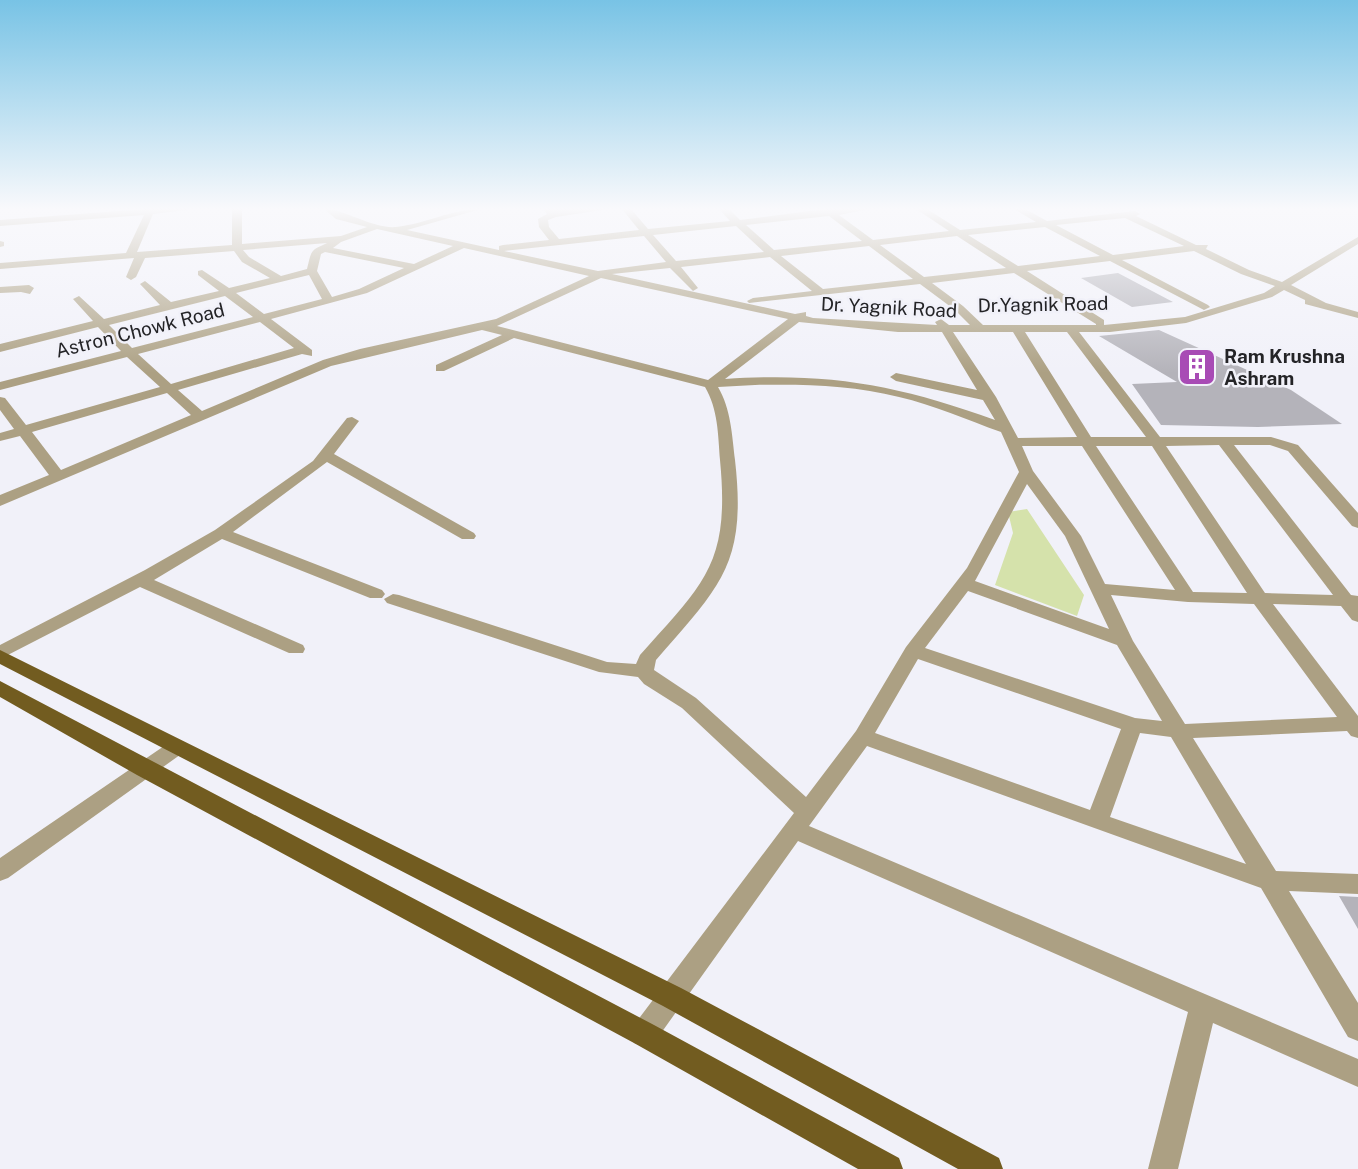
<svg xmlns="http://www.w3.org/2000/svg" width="1358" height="1169" font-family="'Public Sans',sans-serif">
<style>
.green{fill:#d5e2ab}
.building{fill:#b4b3ba}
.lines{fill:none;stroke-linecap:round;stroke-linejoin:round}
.minor{fill:#aca083;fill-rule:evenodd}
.major{fill:#725c20;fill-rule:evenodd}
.labels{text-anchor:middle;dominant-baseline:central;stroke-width:5;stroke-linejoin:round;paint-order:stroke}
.far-street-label{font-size:19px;fill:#242427;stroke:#f1f1f9}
.far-poi-label{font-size:19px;font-weight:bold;fill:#242427;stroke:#f1f1f9;text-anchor:start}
</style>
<rect width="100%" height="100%" fill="#f1f1f9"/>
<path class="green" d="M1027 509 1084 595 1077 616 995 585 1013 533 1008 512Z"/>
<path class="building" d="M1118 273 1173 302 1132 307 1081 278Z
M1159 330 1291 390 1342 424 1258 427 1161 425 1132 384 1177 382 1099 336Z
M1339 896 1358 897V929Z"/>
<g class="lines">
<path class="minor" d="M146 209H194L153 214 137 252 232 245V209H242V244L341 236 367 227 336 219 324 209C345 209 373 229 396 227 425 224 452 209 481 209L407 230 499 250V246L503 245 549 240 539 227 538 219 547 214 543 209H608L556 217 548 220 549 227 559 239 639 230 622 209H631L648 229 730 221 719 209H729L740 220 825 209H870L839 215 873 240 949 231 916 209H927L960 230 1036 222 1014 209H1025L1047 221 1135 211 1140 214 1136 216 1196 245H1208L1206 249 1249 270 1282 282 1358 237V244L1291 285 1326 303 1358 312V318L1305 304V300L1284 290 1272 297 1186 323 1110 332H1079L1160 437H1271L1298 445 1358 513V528L1352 526 1288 451 1270 445H1234L1351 595 1358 596V622L1352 620 1341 606 1273 604 1358 716V738L1351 736 1347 731 1193 738 1276 871 1358 874V894L1289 891 1358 1003V1041L1348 1037 1261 888 867 746 809 826 1358 1059V1087L1213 1023 1178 1169H1148L1188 1012 798 841 654 1043 644 1047 634 1043 630 1034 634 1025 794 813 682 708 644 684 638 677 599 672 387 603 384 599 393 594 399 595 607 662 636 664 640 655C705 582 730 564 720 460 718 434 718 409 705 387L514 338 444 371H436V365L502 335 482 330 331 366 0 506V495L49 475 20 436 0 441V433L14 429 0 410V397L5 398 26 425 160 387 127 357 0 390V382L121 351 98 327 0 352V344L93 321 73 299 79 296 104 319 160 305 140 284 145 281 171 302 219 291 198 275V271L202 270 229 288 270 278 242 262 234 251 145 258 136 277 131 280 126 277 134 258 0 269V263L126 253 144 215 0 226V220ZM829 216 862 241 774 250 746 225ZM1125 218 1184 246 1113 255 1056 225ZM736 226 764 252 676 261 653 235ZM1045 227 1100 256 1018 266 968 235ZM377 229 453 246 414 264 333 248 341 242ZM644 236 666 262 598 271 504 251ZM957 236 1006 268 924 277 880 245ZM327 243C310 251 312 249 307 269L281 276 249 257 243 250ZM869 246 913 279 823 289 781 256ZM464 248 589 276 496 319 360 349 323 360 202 411 178 390 302 354 312 356V350L271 319 367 293ZM1194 251 1241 274 1275 286 1264 293 1185 317 1104 325V320L1027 271 1110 261 1204 310 1210 307 1208 305 1122 260ZM325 252 404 268 359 289 332 297 317 271 321 254ZM770 257 812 291 753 298 747 301 749 303 920 284 955 310 970 325H949L941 319 935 322 937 325 813 318 806 316V312L795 314 612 274 670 268 693 291 698 288 681 267ZM1014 273 1096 324V325H983L963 306 932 283ZM309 275 322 299 264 314 236 293ZM601 278 788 319 708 380 497 326ZM225 296 253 317 132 348 109 325ZM260 322 294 348 171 384 138 354ZM799 322 898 332H942L977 390 896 373 890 377 896 381 983 400 995 420C899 385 828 372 725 379ZM953 332H1013L1077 437 1018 438 996 397ZM1025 332H1067L1146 437H1091ZM755 385C803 384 852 385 899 397 934 405 967 420 1001 432L1019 472 967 568 906 647 856 731 806 797 696 698 654 670 656 660C720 586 747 565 735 460 732 435 731 409 718 387ZM167 393 191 415 61 470 32 432ZM1219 445 1333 595 1265 593 1166 446ZM1022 446H1082L1175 590 1105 584 1081 536 1033 471ZM1096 446H1152L1247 593 1193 592ZM1027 484 1065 536 1109 629 975 581ZM968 591 1117 645 1162 721 1135 718 925 648ZM1111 595 1188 602 1254 604 1337 717 1185 724 1133 641ZM918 659 1121 729 1090 810 875 733ZM1140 733 1171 737 1246 864 1110 817Z
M0 241 4 242V246L0 247Z
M29 285 34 288 30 294 21 292 0 293V287Z
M352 417 359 421 334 454 474 533 476 536 474 539H462L327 462 233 532 382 590 385 594 382 598H370L222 539 154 580 303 645 305 649 303 653H289L140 587 0 659V645L145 570 215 530 313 461 347 418Z
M177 739 184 742 188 747 184 752 8 878 0 881V858L170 742Z"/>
<path class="major" d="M0 650 681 988 999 1158 1003 1169H958L663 1006 0 664Z
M0 681 654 1025 899 1158 903 1169H858L634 1043 137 775 0 697Z"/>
</g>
<linearGradient id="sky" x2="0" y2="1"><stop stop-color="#78c3e5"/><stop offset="0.56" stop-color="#f9f9fc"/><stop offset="1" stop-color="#f9f9fc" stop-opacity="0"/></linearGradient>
<rect width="1358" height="373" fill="url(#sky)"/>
<defs>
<symbol id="building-square" viewBox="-11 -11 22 22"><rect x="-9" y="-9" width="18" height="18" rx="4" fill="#a84bb5" stroke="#f1f1f9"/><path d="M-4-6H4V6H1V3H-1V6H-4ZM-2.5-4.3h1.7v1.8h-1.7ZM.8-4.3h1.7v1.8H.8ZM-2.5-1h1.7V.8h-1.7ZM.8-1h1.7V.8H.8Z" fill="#fff"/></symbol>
</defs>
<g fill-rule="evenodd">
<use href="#building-square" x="1175" y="345" width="44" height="44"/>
</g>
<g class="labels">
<g class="far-street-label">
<text transform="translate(1043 304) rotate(-1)">Dr.Yagnik Road</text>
<text transform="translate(889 307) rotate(3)">Dr. Yagnik Road</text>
<text transform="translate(140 330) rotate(-14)">Astron Chowk Road</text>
</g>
<g class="far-poi-label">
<text x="1224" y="356">Ram Krushna<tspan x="1224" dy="22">Ashram</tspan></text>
</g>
</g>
</svg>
